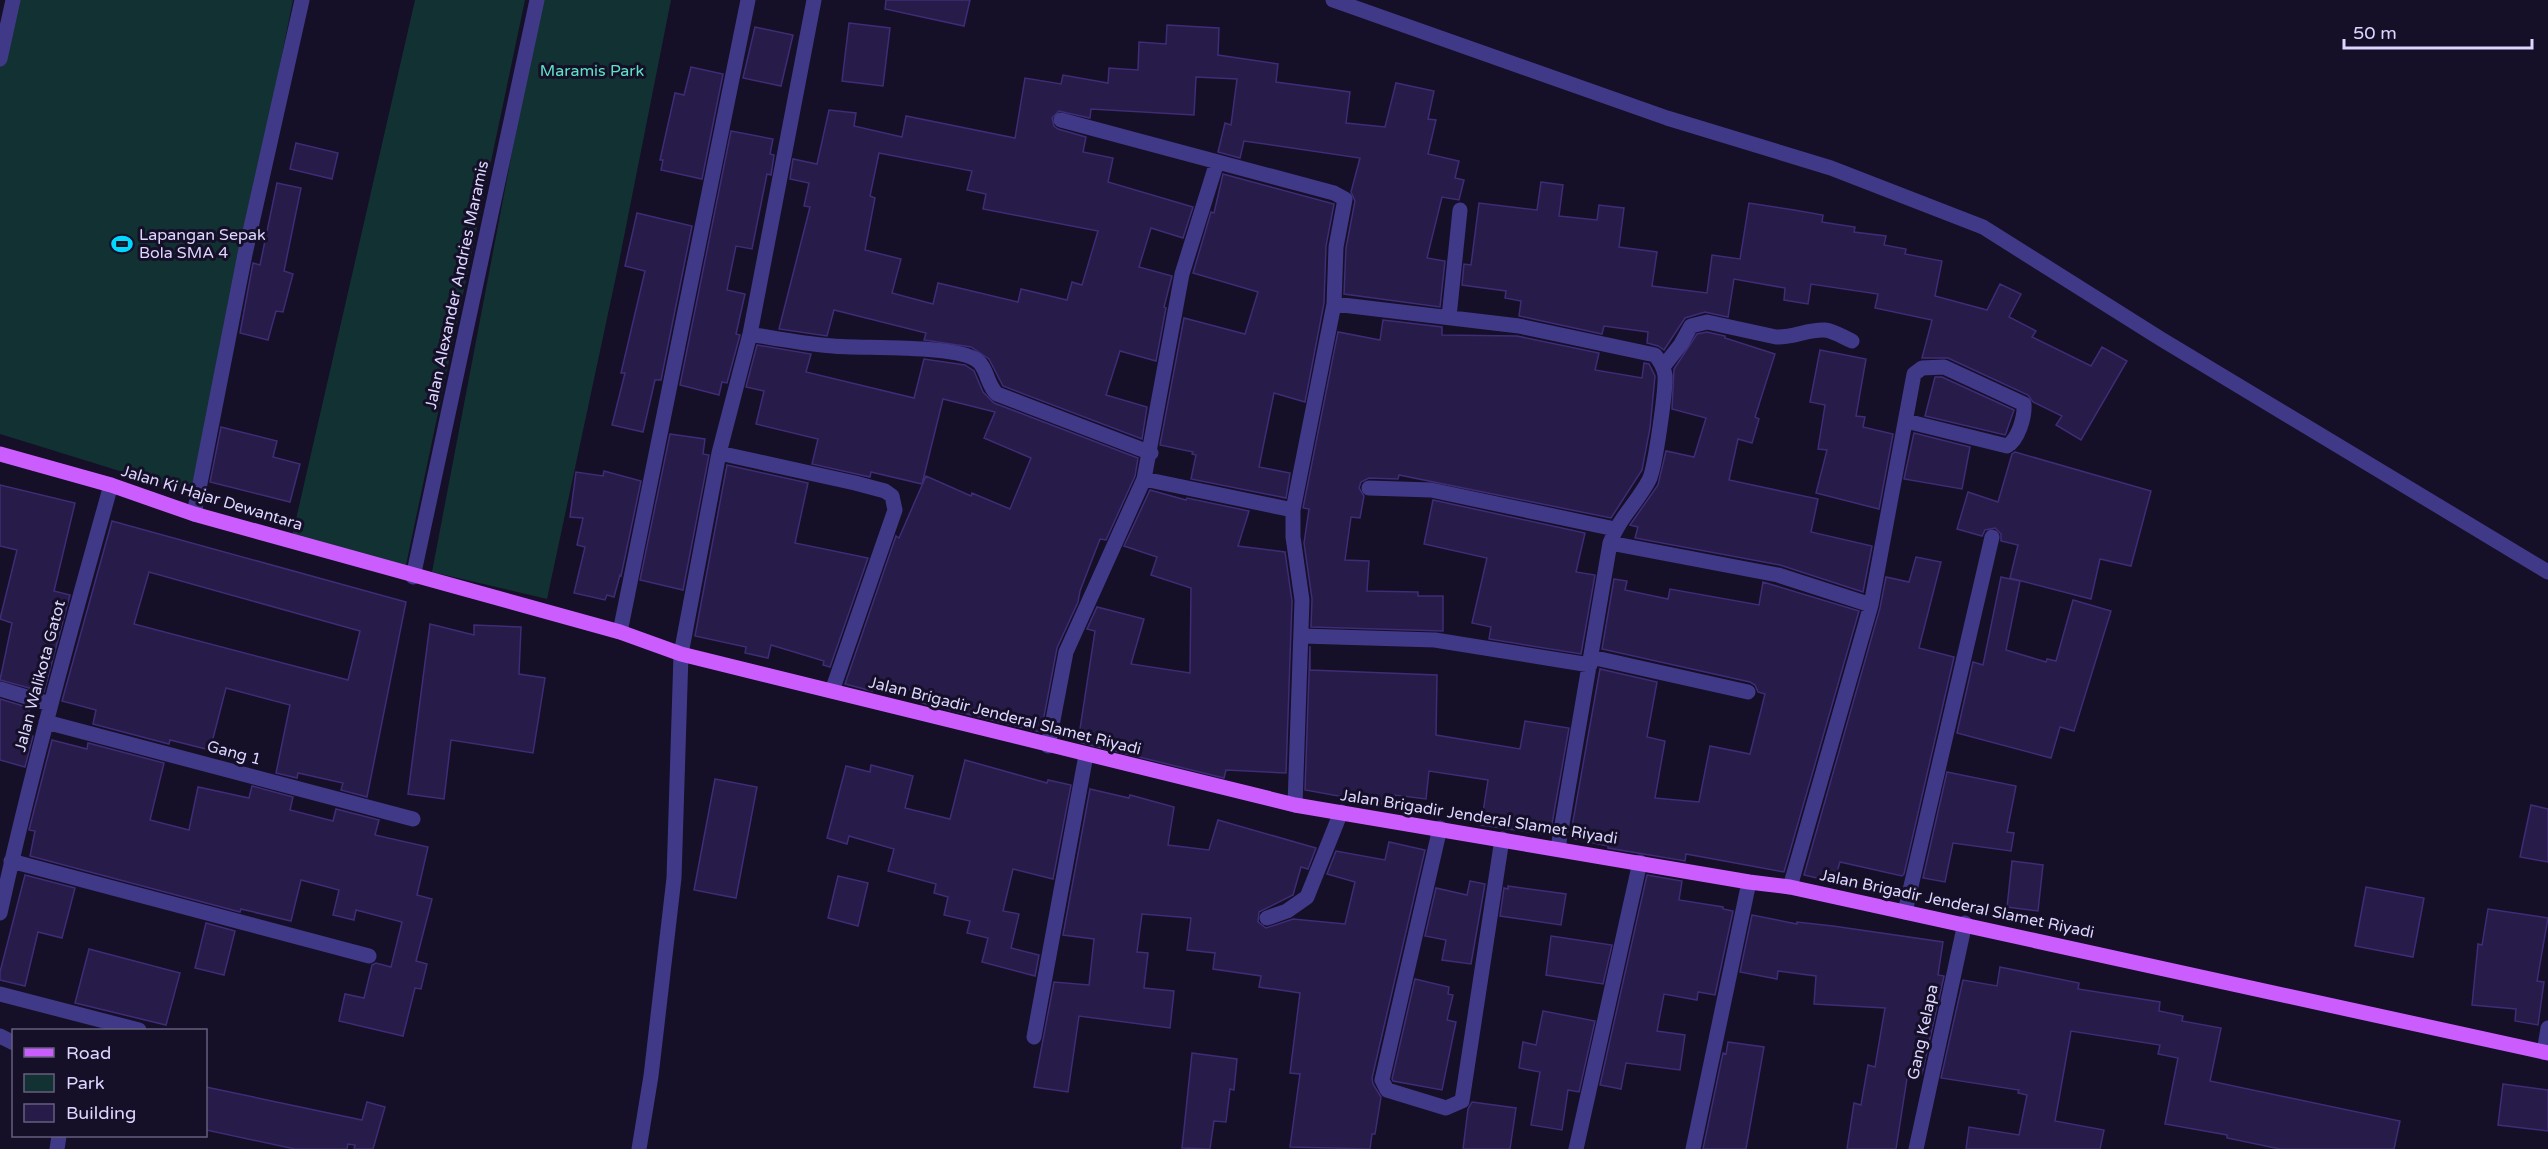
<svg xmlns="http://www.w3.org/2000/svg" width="2548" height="1149" font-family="'Varela Round',sans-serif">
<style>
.green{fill:#123132}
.building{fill:#271b49;stroke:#3f2c76;stroke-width:1.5;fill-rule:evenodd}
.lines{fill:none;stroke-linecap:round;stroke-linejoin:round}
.minor{stroke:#403988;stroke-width:15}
.major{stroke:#cb5dff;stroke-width:15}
.labels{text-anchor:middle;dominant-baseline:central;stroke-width:6;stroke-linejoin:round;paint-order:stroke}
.park-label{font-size:16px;fill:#5ee3c9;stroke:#150f28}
.poi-label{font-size:16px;fill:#ddd6ff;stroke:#150f28;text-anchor:start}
.street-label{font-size:16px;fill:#ddd6ff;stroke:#150f28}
</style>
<rect width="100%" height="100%" fill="#150f28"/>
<path class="green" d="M15 0H293L194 494 0 434V55Z
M415 0H525L405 570 291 541Z
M541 0H671L618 267 547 599 432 572Z"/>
<path class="building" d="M886 0H970L964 26 885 9Z
M849 23 890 28 883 86 842 81Z
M1167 25 1219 28 1218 55 1278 64 1276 82 1350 92 1346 123 1385 127 1396 83 1434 91 1428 119 1436 120 1428 154 1459 161 1455 178 1464 180 1459 200 1442 197 1427 258 1445 261 1440 307 1344 294 1346 248 1355 201 1351 192 1360 158 1244 141 1240 158 1218 152 1225 123 1231 125 1237 79 1196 77 1194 115 1091 109 1090 118 1059 111 1052 118 1054 126 1058 129 1086 137 1083 152 1113 158 1108 182 1193 207 1183 238 1151 228 1139 267 1172 276 1164 307 1166 308 1156 361 1120 351 1106 395 1147 407 1142 439 1003 386 989 359 971 347 924 340 926 333 834 310 827 336 779 329 810 207 804 206 809 183 790 179 793 159 817 164 829 110 856 113 854 126 902 137 906 116 1015 138 1025 78 1061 84 1063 75 1108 83 1109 68 1138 70 1139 42 1166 44ZM879 153 972 171 967 190 986 194 983 209 1098 231 1082 285 1072 282 1067 300 1021 289 1018 302 938 283 933 304 892 293 901 259 865 250 875 198 870 196Z
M755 27 793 35 781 86 743 78Z
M691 67 723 74 702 179 661 170 663 160H660L675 93 684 95Z
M731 131 773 139 770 154 774 155 771 175 767 174 752 249 736 246 727 290 745 294 736 334 740 335 727 383 722 382 719 395 680 385Z
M296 143 338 153 332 179 290 169Z
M1223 174 1334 204 1326 246 1324 303 1305 402 1274 393 1259 467 1290 473 1286 498 1191 479 1196 455 1192 454 1193 452 1160 445 1184 318 1245 334 1258 292 1193 273 1211 212 1214 213Z
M1541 182 1563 185 1559 216 1597 220 1599 205 1624 208 1619 247 1657 252 1652 286 1707 293 1712 255 1740 259 1749 203 1794 210 1823 215 1822 222 1855 227 1854 232 1886 236 1884 245 1906 249 1905 254 1942 261 1935 296 1987 310 2000 284 2021 294 2009 317 2036 331 2032 337 2091 366 2102 347 2127 361 2081 440 2056 425 2062 416 2033 402 2028 395 1948 358H1922L1932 320 1875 308 1878 294 1811 284 1808 304 1784 300 1785 288 1734 279 1728 317 1705 312 1685 318 1664 350 1658 346 1647 343 1648 332 1604 326 1602 334 1519 316 1521 301 1505 298 1506 291 1462 285 1464 264 1471 265 1479 203 1537 210Z
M277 183 301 188 284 271 293 274 283 312 276 311 268 340 240 333 253 263 260 265Z
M637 213 692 226 661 380H655L643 432 612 425 625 373H621L645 271 625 266Z
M1383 320 1442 327V335L1517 336 1599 353 1595 370 1642 378 1644 363 1649 364 1655 376 1650 428 1642 470 1611 518 1399 475 1398 479 1369 478 1361 482 1359 488 1364 496 1360 518 1351 517 1345 560 1369 561 1367 591 1418 592V596H1443V631L1311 627 1312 599 1304 543 1309 509 1303 508 1338 332 1380 340Z
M1707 332 1725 336V338L1775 354 1755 417 1759 419 1752 443 1738 439 1729 480 1818 499 1811 532 1872 546 1863 592 1780 565 1635 538 1638 527 1630 525 1658 485 1666 451 1694 457 1706 418 1672 409 1674 369 1697 334Z
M757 345 811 354 806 372 914 398 924 359 965 365 974 371 983 392 994 403 1138 458 1135 476 1106 540 1100 539 1080 591 1078 602 1057 648 1041 732 922 703 925 694 877 680 872 691 845 684 896 536 899 538 926 476 971 496 972 493 1010 509 1031 458 984 438 995 412 943 399 922 484 871 472 870 477 812 464 818 439 756 424 764 391 746 387Z
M1820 350 1866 359 1856 416 1865 417 1863 427 1893 434 1879 509 1816 493 1827 450 1818 449 1825 405 1810 402Z
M1935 377H1942L2014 410 2006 433 2005 435 1925 416Z
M221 427 277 441 273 457 300 464 290 502 210 482Z
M1914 433 1970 447 1962 489 1904 479Z
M670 434 705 439 703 454 709 455 683 590 640 580Z
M2015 452 2151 491 2131 566 2100 559 2091 599 2010 578 2018 545 2001 541V534L1995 528 1985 530 1982 536 1957 529 1968 492 1998 502 2012 454Z
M727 465 808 483 795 543 868 558 830 667 823 665 824 661 771 645 768 658 745 653 746 647 695 636Z
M604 471 641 481 621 576 620 575 614 597 607 595 605 600 574 593 585 547 577 545 583 518 570 517 576 472 603 476Z
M0 485 75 503 54 591 70 595 44 692 0 680 12 623 0 619 17 550 0 546Z
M1150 490 1186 500 1187 498 1249 511 1238 546 1285 552 1292 601 1286 773 1226 770 1224 778 1078 742 1095 631 1087 629 1097 607 1144 619 1131 664 1190 673 1191 588 1151 575 1157 557 1124 546Z
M1433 500 1585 533 1576 572 1595 575 1581 654 1489 639 1491 627 1472 623 1487 558 1424 544Z
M112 521 406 602 367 797 341 790 343 783 298 773 297 778 276 773 290 705 226 688 210 750 170 740 169 744 93 724 96 710 62 701ZM149 572 360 631 348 680 134 624Z
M1916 557 1941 562 1919 648 1954 657 1904 874 1902 876 1840 862 1834 882 1804 875 1880 608 1886 577 1909 582Z
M2001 577 2020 581 2006 650 2046 662 2047 659 2056 661 2073 600 2111 611 2074 731 2060 727 2051 758 1957 733 1973 662 1983 665Z
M1614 579 1627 581 1625 590 1668 599 1670 589 1759 605 1763 582 1859 611 1784 872 1686 854 1685 861 1608 848V846L1570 838 1600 669 1657 682 1647 737 1665 741 1655 798 1699 802 1710 746 1750 754 1765 694 1758 692 1755 685 1750 682 1602 649Z
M430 624 474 635V625L521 627 519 674 545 678 533 753 451 740 444 799 408 794Z
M1310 646V670L1437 675 1436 735 1520 749 1525 721 1569 728 1550 835 1481 825 1488 780 1429 771 1426 799 1395 795 1394 806 1305 790Z
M0 699 30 708 23 733 33 736 25 767 0 760Z
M52 740 87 749 88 743 164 763 150 820 189 830 198 787 249 798 252 786 293 797 290 810 333 821 336 809 379 820 375 835 428 847 417 895 432 899 416 961 427 964 421 989 415 988 403 1036 339 1021 345 994 364 998 372 965 376 963 391 967 402 922 356 910 354 920 333 915 339 890 301 880 291 921 241 909 240 912 30 856 35 831 29 830Z
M965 760 1047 783 1048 780 1071 785 1053 879 1013 869 1003 911 1019 914 1011 948 1039 955 1035 976 982 962 988 938 967 933 970 921 944 915 948 897 934 893 936 884 888 871 894 849 849 836 847 844 827 838 846 766 870 772 871 765 913 776 905 808 950 819Z
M1947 772 2016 786 2007 832 2014 833 2011 851 1953 843 1945 882 1923 878Z
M715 779 757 787 736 898 694 890Z
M1090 789 1129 798 1130 795 1174 807 1168 845 1209 850 1218 820 1316 848 1308 869 1301 867 1293 895 1259 912 1258 922 1266 928 1293 919 1345 924 1355 882 1327 874 1336 851 1385 860 1389 842 1425 850 1372 1078 1373 1084 1381 1097 1375 1134H1372L1370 1149 1290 1147 1300 1074 1290 1073 1300 993 1259 987 1261 976 1213 969 1215 953 1187 950 1191 918 1142 914 1137 952 1148 953 1144 988 1174 991 1170 1028 1079 1016 1068 1092 1034 1087 1054 982 1089 985 1094 939 1063 935Z
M2531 805 2548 809V862L2520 857Z
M2012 861 2043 865 2038 911 2007 907Z
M25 875 75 888 62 938 38 932 25 986 0 980V972Z
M1647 875 1682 881 1679 900 1723 907V909L1733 911 1715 995 1698 992 1697 1000 1664 994 1657 1031 1685 1035 1680 1070 1626 1063 1621 1089 1600 1085Z
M838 876 868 883 858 926 828 918Z
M1470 881 1485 884 1471 964 1442 960 1446 940 1425 936 1436 888 1467 895Z
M1508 886 1566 894 1561 925 1500 916 1504 888 1508 889Z
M2366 887 2424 898 2413 957 2355 946Z
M2488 909 2548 918 2537 981 2544 982 2538 1025 2515 1021 2516 1009 2472 1005 2478 944 2482 945Z
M1752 915 1797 924V922L1833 926 1943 942 1938 975 1944 976 1922 1074 1908 1072 1896 1149H1847L1854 1103 1861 1105 1868 1065 1875 1067 1885 1008 1814 1004 1816 976 1778 971 1777 979 1740 972Z
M206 923 235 931 224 975 195 968Z
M1551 936 1612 945 1603 984 1546 975Z
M89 949 180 973 166 1025 75 1003Z
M2000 967 2079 983 2078 989 2160 1002 2159 1011 2183 1016 2182 1021 2221 1028 2210 1081 2400 1121 2394 1149H2280L2227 1138V1135L2165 1124 2178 1058 2158 1054 2160 1045 2071 1031 2055 1121 2104 1130 2100 1149H1966L1969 1127 2019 1135 2027 1095 2018 1093 2019 1090 1941 1078 1963 980 1997 986Z
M1415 979 1449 987 1448 994 1453 995 1447 1020 1456 1022 1442 1090 1393 1081 1392 1079Z
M1543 1011 1595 1021 1579 1092 1568 1090 1562 1130 1531 1125 1540 1072 1519 1068 1523 1042 1536 1045Z
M1728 1042 1764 1047 1746 1149H1703L1723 1053 1726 1054Z
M1192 1053 1237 1059 1234 1090 1230 1089 1226 1122 1214 1121 1210 1149 1182 1148Z
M2503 1084 2548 1090V1131L2498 1125Z
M206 1087 362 1120 367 1102 385 1107 373 1149H354L355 1145 348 1144 347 1149H295L206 1130Z
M1472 1102 1516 1108 1510 1149H1463L1468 1109Z"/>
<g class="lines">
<path class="minor" d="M1333 0 1667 118 1831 168 1983 227 2161 339 2548 572
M0 59 13 0
M1061 120 1334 193 1345 199 1336 247 1334 304 1293 510V537L1302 600 1295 805
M1334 304 1519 326 1655 355C1660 361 1664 368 1665 375 1666 390 1655 469 1649 480 1637 503 1619 518 1610 543L1558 848
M1449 317 1460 210
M750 334C778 339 805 344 833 346 862 349 961 344 979 362 988 371 987 385 997 394L1151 453
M1663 367 1681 344 1691 326 1707 322 1776 337C1793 338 1808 329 1825 330 1834 331 1843 337 1852 341
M719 453 855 483 885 491 892 496 895 510 832 691
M1144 479 1293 510
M1369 488 1431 490 1615 529
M194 514 245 254 302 0
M1610 543 1778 575 1871 605
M413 577 537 0
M620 632 748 0
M1302 636 1435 640 1590 665
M1591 657 1748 692
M0 689 50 704
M46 722 413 819
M1048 746 1066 652 1144 479 1182 274 1217 162
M1440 828 1382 1080 1387 1090 1446 1108 1462 1101 1502 839
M11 861 369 956
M1790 887 1871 605 1914 374 1922 368 1944 367 2024 404C2025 417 2018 440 2007 446L1906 421
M1905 912 1992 537
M0 913C32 769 71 627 111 485
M1267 918 1287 911 1307 897 1341 812
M0 994 139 1030
M0 1036 14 1043
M1034 1037 1086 755
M2544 1052 2548 1028
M57 1149 59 1136
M639 1149 651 1076 674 878 681 654 719 453 750 334 814 0
M1576 1149 1640 862
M1693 1149 1749 882
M1916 1149 1965 923"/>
<path class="major" d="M0 454 111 485 194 514 620 632 681 654 1295 805 1749 882 1790 887 2548 1053"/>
</g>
<defs>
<symbol id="stadium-bare" viewBox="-9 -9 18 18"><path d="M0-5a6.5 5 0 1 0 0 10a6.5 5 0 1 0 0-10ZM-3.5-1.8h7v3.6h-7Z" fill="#02d8ff" stroke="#150f28" stroke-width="2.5" paint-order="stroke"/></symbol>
</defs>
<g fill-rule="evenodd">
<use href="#stadium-bare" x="107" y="229" width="30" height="30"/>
</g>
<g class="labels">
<g class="park-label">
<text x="592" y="71">Maramis Park</text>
</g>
<g class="poi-label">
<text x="139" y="235">Lapangan Sepak<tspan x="139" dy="18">Bola SMA 4</tspan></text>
</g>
<g class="street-label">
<text transform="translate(457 285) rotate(-78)">Jalan Alexander Andries Maramis</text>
<text transform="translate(212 498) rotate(17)">Jalan Ki Hajar Dewantara</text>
<text transform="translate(40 676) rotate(-75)">Jalan Walikota Gatot</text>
<text transform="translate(1005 716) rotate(14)">Jalan Brigadir Jenderal Slamet Riyadi</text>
<text transform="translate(234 753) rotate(15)">Gang 1</text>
<text transform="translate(1479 817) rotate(9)">Jalan Brigadir Jenderal Slamet Riyadi</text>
<text transform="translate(1957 904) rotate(12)">Jalan Brigadir Jenderal Slamet Riyadi</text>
<text transform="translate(1923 1032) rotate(-78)">Gang Kelapa</text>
</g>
</g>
<rect x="12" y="1029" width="195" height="108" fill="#150f28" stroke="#655f7e" stroke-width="1.5"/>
<rect x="24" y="1048" width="30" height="9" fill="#cb5dff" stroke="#655f7e" stroke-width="1.5"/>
<text x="66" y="1059" font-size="18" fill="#ddd6ff">Road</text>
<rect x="24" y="1074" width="30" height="18" fill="#123132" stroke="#655f7e" stroke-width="1.5"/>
<text x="66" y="1089" font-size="18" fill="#ddd6ff">Park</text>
<rect x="24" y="1104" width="30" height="18" fill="#271b49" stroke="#655f7e" stroke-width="1.5"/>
<text x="66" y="1119" font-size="18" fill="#ddd6ff">Building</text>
<path d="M2344 39v9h188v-9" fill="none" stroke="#ddd6ff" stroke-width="3"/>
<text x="2353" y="39" font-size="18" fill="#ddd6ff" stroke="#150f28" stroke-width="4.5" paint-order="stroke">50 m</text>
</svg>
